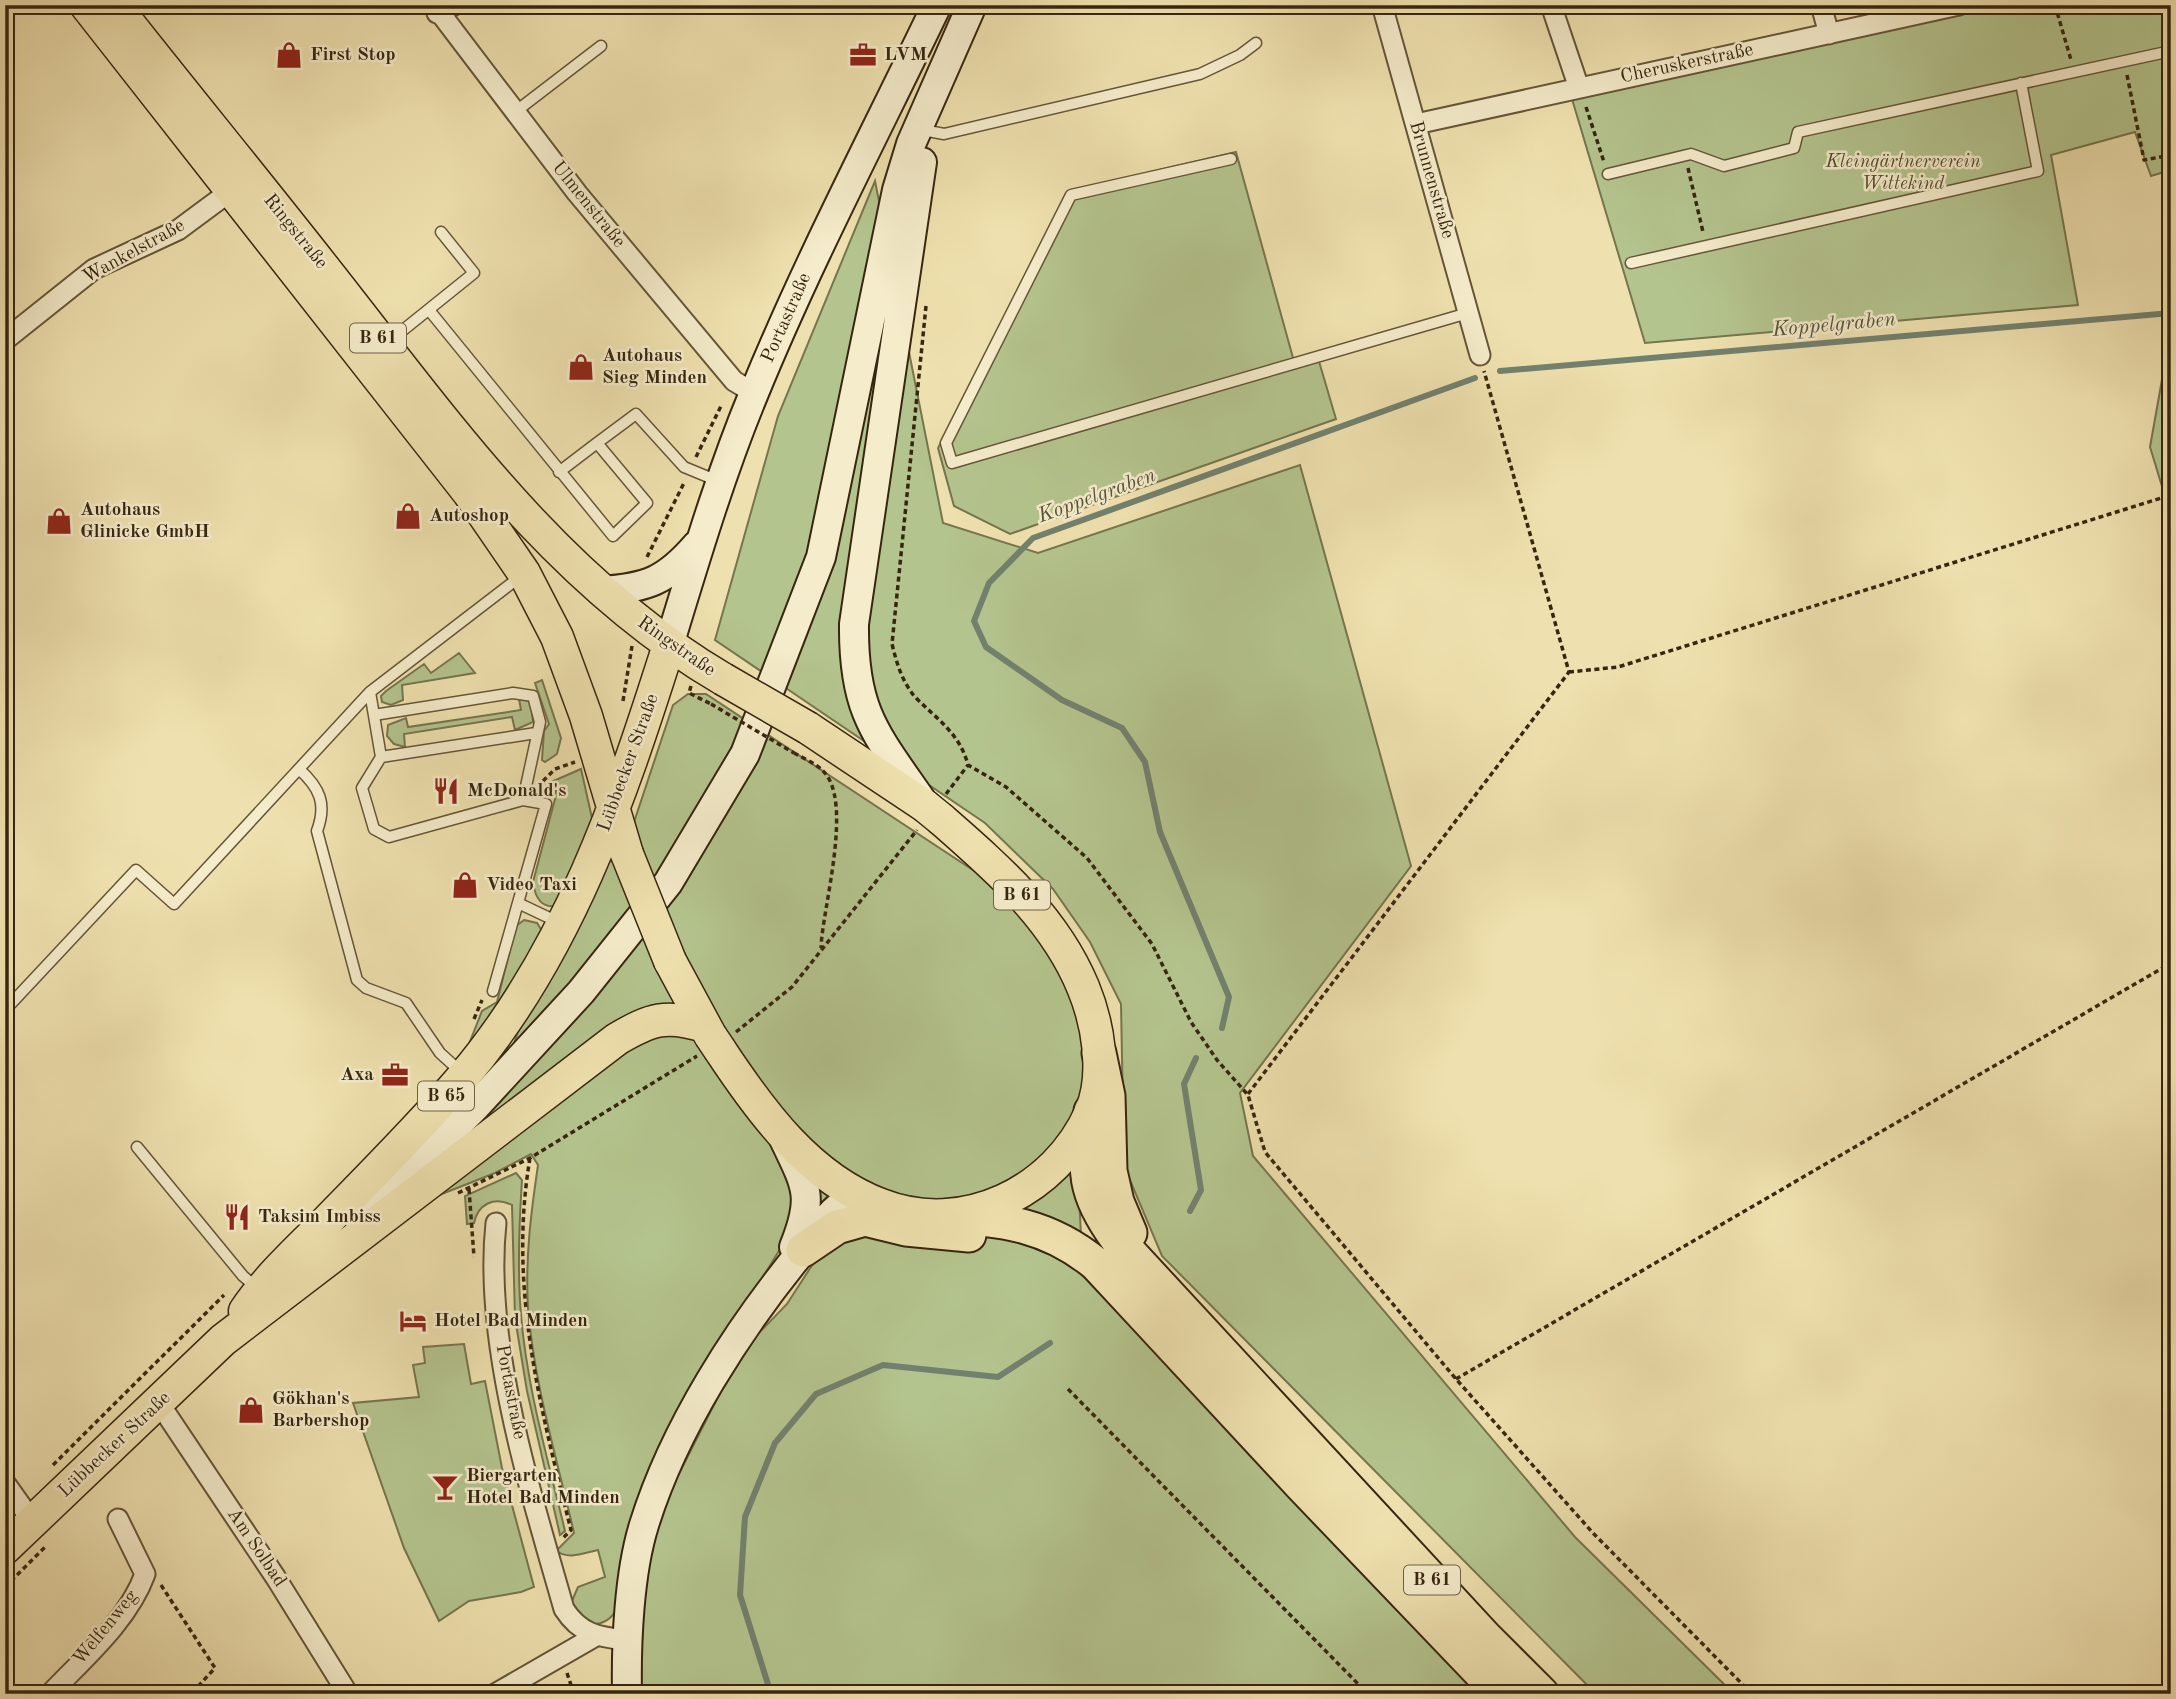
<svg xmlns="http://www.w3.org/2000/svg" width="2176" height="1699" font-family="'Old Standard TT',serif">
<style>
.green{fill:#b4c48e;stroke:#76754e;stroke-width:2}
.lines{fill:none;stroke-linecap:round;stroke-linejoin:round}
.stream{stroke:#72816e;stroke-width:6}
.service-casing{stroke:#655537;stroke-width:13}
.minor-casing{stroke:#655537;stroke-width:23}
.secondary-casing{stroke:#37260f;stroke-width:32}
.primary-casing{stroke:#37260f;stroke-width:35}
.trunk-casing{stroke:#37260f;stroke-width:37}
.path{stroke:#37260f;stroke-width:3.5;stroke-dasharray:5 3.5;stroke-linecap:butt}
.service{stroke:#f5eccb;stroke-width:10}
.minor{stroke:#f5eccb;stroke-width:19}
.secondary{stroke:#f5eccb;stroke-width:28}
.primary{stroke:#efe1af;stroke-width:32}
.trunk{stroke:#efe1af;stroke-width:33}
.primary-bridge-casing{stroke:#37260f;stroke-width:35;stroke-linecap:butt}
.path-bridge{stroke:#37260f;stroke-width:3.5;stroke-dasharray:5 3.5;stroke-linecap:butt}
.primary-bridge{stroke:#efe1af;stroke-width:32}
.labels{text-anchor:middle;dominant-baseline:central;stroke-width:5;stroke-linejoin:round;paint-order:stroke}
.shield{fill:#f5eccb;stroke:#706147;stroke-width:2}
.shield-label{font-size:18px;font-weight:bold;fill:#37260f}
.poi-label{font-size:19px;font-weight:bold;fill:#37260f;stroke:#f5eccb;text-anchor:start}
.street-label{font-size:19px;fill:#37260f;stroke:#f5eccb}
.park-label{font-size:19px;font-style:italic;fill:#564e2f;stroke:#f5eccb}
.water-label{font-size:21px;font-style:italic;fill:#55533e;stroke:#f5eccb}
</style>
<rect width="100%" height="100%" fill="#efe1af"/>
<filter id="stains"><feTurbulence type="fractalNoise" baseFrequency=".00286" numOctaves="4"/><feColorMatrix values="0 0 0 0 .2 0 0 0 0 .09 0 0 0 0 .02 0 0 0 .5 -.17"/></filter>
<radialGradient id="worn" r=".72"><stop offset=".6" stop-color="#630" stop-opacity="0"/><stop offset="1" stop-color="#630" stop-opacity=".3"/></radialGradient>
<path class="green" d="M1977 5H2171V170L2151 176 2135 132 2051 155 2078 305 1645 343 1572 99Z
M1236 152 1295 365 1318 358 1336 419 1010 534 954 506 938 448 1069 191Z
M875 181 943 523 1038 553 1300 465 1411 866 1240 1093 1253 1156 1575 1537 1734 1694H1596L1162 1256 1124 1166 1121 1004 1090 942 1053 889 985 823 715 640 778 416Z
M2171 329V492L2164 493 2150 447Z
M459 653 475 673 402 685 403 700 391 705 382 702 381 696 386 691 424 664 431 673Z
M542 680 561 738 557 754 545 762 542 760 544 731 549 724 535 683Z
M688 694H706L988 880 1049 949 1077 1005 1089 1069 1077 1153 1083 1276 1482 1694H638L642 1577 663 1505 720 1393 757 1335 787 1304 818 1256 794 1226 677 1419 616 1610C609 1623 598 1626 584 1623L571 1603 578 1587 605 1577 598 1550C583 1553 570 1560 556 1551L574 1533C557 1459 534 1384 528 1308 525 1259 531 1213 538 1165L531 1154 495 1173 404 1209 419 1173 498 1097 521 1021 610 856 634 822 673 705Z
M523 698 531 703 533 722 515 730 512 717 404 734 405 747 394 744 387 736 388 725 406 718 408 727 521 710 519 699Z
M581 769 594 827 559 905C542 910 535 898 533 882L555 799 556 790 551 782Z
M524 920 537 923 544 934 543 942 467 1049 482 1011 497 1002 516 926Z
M516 1173 522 1180C519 1225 517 1270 521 1315 527 1388 548 1460 565 1531L560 1535 527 1391 515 1318 512 1205C494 1196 478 1204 474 1223L467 1224 465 1196Z
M464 1344 471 1384 485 1381 502 1468 534 1587 521 1592 469 1601 439 1621 404 1548 353 1403 419 1397 413 1365 425 1363 423 1347Z"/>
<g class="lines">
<path class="stream" d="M1500 371 2171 313
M1222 1028 1229 997 1160 832 1145 762 1122 728 1062 700 986 647 974 621 989 583 1033 538 1475 378
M1190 1211 1201 1190 1184 1084 1196 1058
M771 1694 740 1595 745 1517 775 1443 816 1394 883 1365 998 1377 1050 1343"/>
<defs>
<path id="service" d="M515 112 601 46
M928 131 944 134 1200 74 1240 55 1256 43
M1231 159 1071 195 946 443 952 463 1468 313
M1608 174 1691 154 1724 166 1794 148 1798 132 2171 51
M1631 263 2038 171 2021 83
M429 310 613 536 647 503 597 443 636 414 684 467 718 481
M387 343 474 273 441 232
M559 472 597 443
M374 715 513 693 533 696 540 722 523 800
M381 757 536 733
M299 769C320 788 327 804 317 831L357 980 366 988 406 1003 440 1053 461 1072
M518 903 558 922
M493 991 546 804 523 800 389 837 374 829 362 788 381 757 370 692 521 576
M5 1010 136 870 174 904 370 692
M137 1147 243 1276 256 1287"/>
<path id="minor" d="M434 5 577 193 734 381 754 393
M1382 5 1480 355
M1551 5 1579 88
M1821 5 1829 34
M437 13 454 5
M1416 124 1959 5
M5 340 94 269 178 230 232 190
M496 1223C483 1343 531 1493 564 1609 580 1634 598 1637 626 1640
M159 1403 276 1578 348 1694
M5 1483 32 1521
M50 1694C83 1659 128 1621 145 1574L118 1519
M495 1694 594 1637"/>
<path id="secondary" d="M922 162 854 624C853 711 875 733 922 801
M601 591C647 588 666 581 697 545
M669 645C695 560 720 475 754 393 808 261 875 134 937 5
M783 1137C806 1186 815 1195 794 1247
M360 1222 476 1106 581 992 668 883 745 754 821 557 897 190 911 144 972 5
M627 1694C626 1643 629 1573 644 1525 674 1428 738 1329 802 1251 821 1229 830 1208 857 1195"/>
<path id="primary" d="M86 5 469 493 524 573 557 637 586 716 627 854
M114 5C192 104 272 201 349 300 459 441 566 587 723 679
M808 728 925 806
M670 961 710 1035
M720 1050C761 1112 809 1178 881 1205 963 1237 1056 1192 1091 1112 1107 1074 1098 1023 1083 987 1054 917 997 868 941 819
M245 1311C268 1277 298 1250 327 1221 373 1174 419 1128 462 1078 569 952 620 799 669 645
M5 1548 223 1340 617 1039C651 1019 666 1014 705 1026"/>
<path id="trunk" d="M1099 1053 1108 1096 1110 1171 1117 1202 1130 1233
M1091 1111C1085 1169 1081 1190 1117 1239L1485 1637 1542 1694
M943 1217C1002 1218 1050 1226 1096 1264L1301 1485 1501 1694
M803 1250 837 1227 865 1219 906 1229 969 1235"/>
</defs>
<use href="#service" class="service-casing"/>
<use href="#minor" class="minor-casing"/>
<use href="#secondary" class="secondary-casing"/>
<use href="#primary" class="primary-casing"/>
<use href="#trunk" class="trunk-casing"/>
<path class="path" d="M2055 5 2071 60
M2127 75 2144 160 2171 155
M1586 107 1604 162
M1688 168 1703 232
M926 306 892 644C897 664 902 682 916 698 938 720 960 734 968 765L1006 787 1087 858 1152 944 1191 1022 1217 1060 1248 1095 1265 1152 1456 1379 1593 1533 1752 1694
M696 457 722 404
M647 557 684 483
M1569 672 1618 667 2171 495
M691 686 689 693 711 704
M623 701 632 646
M794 753C803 758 815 763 822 770 855 799 822 909 821 948
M543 781 555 769 575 762
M946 794 968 765
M474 1019 482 1000
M736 1032 792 987 917 830
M1248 1094 1569 672 1484 371
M530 1158C508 1286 540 1407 571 1530L562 1539
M469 1189 474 1257
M458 1193 530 1158 697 1056
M1456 1379 2171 963
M1068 1389 1368 1694
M53 1465 224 1295
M161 1585 215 1668 191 1694
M5 1587 46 1546
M567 1673 574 1694"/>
<use href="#service" class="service"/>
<use href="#minor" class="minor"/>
<use href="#secondary" class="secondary"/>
<use href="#primary" class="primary"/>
<use href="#trunk" class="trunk"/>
<defs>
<path id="primary-bridge" d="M723 679 808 728
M925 806 941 819
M627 854 670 961
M710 1035 720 1050"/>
</defs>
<use href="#primary-bridge" class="primary-bridge-casing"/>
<path class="path-bridge" d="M711 704 794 753"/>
<use href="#primary-bridge" class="primary-bridge"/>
</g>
<defs>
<symbol id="shop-bare" viewBox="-9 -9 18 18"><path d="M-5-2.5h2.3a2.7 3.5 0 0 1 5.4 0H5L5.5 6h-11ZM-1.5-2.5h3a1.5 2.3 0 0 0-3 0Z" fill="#8f2418" stroke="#f5eccb" stroke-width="2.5" paint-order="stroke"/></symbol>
<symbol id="office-bare" viewBox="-9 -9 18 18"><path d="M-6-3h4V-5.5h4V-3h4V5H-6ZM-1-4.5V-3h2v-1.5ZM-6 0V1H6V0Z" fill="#8f2418" stroke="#f5eccb" stroke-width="2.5" paint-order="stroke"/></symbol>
<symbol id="restaurant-bare" viewBox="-9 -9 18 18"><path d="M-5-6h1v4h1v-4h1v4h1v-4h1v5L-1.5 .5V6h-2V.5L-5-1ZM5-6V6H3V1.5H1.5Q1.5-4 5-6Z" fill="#8f2418" stroke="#f5eccb" stroke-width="2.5" paint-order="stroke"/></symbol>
<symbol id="hotel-bare" viewBox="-9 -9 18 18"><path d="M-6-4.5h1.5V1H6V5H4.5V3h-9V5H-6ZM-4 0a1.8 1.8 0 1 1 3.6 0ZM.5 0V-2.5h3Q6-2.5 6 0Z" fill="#8f2418" stroke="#f5eccb" stroke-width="2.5" paint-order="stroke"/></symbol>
<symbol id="bar-bare" viewBox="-9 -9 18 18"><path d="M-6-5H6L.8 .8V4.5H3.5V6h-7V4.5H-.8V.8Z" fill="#8f2418" stroke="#f5eccb" stroke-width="2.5" paint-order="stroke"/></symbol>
</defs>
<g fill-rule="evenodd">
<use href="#shop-bare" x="270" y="36" width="38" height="38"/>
<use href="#office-bare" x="844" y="36" width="38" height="38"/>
<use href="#shop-bare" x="562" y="348" width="38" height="38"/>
<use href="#shop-bare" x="389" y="497" width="38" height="38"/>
<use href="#shop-bare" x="40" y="502" width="38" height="38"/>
<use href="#restaurant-bare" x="427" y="772" width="38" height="38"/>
<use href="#shop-bare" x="446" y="866" width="38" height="38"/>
<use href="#office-bare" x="376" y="1056" width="38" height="38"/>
<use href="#restaurant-bare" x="218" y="1198" width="38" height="38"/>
<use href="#hotel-bare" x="394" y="1302" width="38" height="38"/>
<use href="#shop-bare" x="232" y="1391" width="38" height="38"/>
<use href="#bar-bare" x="426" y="1468" width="38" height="38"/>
</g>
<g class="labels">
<g class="shield">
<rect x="350" y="323.5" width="56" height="29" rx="5"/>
<rect x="994" y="880.5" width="56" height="29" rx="5"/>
<rect x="418" y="1081.5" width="56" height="29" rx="5"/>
<rect x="1404" y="1565.5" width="56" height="29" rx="5"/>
</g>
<g class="shield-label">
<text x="378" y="338">B 61</text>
<text x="1022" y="895">B 61</text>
<text x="446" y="1096">B 65</text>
<text x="1432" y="1580">B 61</text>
</g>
<g class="poi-label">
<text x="310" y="55">First Stop</text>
<text x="884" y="55">LVM</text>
<text x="602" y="356">Autohaus<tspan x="602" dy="22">Sieg Minden</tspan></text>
<text x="80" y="510">Autohaus<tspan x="80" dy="22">Glinicke GmbH</tspan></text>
<text x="429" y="516">Autoshop</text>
<text x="467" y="791">McDonald's</text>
<text x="486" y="885">Video Taxi</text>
<text x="374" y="1075" text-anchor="end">Axa</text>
<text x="258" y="1217">Taksim Imbiss</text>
<text x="434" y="1321">Hotel Bad Minden</text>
<text x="272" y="1399">Gökhan's<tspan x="272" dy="22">Barbershop</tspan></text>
<text x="466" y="1476">Biergarten<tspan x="466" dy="22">Hotel Bad Minden</tspan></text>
</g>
<g class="street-label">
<text transform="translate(1687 64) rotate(-12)">Cheruskerstraße</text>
<text transform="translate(1431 180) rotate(74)">Brunnenstraße</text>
<text transform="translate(588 205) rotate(51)">Ulmenstraße</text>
<text transform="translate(295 232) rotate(51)">Ringstraße</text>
<text transform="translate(134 252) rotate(-29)">Wankelstraße</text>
<text transform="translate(787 318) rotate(-66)">Portastraße</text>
<text transform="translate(676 647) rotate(35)">Ringstraße</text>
<text transform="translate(629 763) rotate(-70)">Lübbecker Straße</text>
<text transform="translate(510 1392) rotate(79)">Portastraße</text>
<text transform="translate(115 1445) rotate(-43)">Lübbecker Straße</text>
<text transform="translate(256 1548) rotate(56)">Am Solbad</text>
<text transform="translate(106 1628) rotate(-51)">Welfenweg</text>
</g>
<g class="park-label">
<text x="1903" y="162">Kleingärtnerverein<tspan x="1903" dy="22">Wittekind</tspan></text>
</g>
<g class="water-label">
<text transform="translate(1834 325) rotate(-5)">Koppelgraben</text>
<text transform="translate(1097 496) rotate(-20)">Koppelgraben</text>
</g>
</g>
<rect width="2176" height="1699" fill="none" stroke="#efe1af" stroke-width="28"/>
<rect x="7" y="7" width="2162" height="1685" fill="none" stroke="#37260f" stroke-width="3.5"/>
<rect x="14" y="14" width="2148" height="1671" fill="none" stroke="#37260f" stroke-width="2"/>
<rect width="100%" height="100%" filter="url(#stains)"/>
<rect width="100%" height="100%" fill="url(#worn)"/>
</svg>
